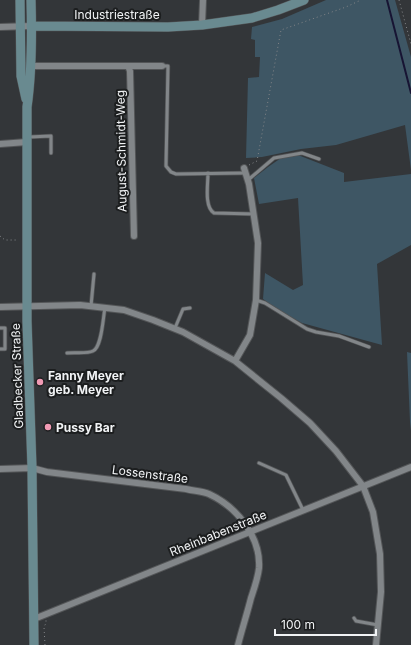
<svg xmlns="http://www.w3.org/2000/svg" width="411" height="645" font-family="Inter,sans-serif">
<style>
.green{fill:#3e5664}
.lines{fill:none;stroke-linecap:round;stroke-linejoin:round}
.stream{stroke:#171433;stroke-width:2}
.lane-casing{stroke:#535557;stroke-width:4.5}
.street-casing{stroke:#535557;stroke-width:8}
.secondary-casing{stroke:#535557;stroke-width:10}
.path{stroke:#838588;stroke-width:1;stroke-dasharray:1 3;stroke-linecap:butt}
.lane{stroke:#828689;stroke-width:3}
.street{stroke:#828689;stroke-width:6}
.secondary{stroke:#698a90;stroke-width:9}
.poi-dot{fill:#f09ab4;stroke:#1c1e1f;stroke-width:1.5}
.labels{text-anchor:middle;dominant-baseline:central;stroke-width:4;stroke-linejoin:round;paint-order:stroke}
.street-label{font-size:12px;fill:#f1f3f5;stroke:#1c1e1f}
.poi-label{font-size:12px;font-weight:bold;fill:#f1f3f5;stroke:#1c1e1f;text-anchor:start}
</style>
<rect width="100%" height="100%" fill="#333639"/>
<path class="green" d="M326 0H395L411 57V170L405 125 336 145 301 149 262 157 246 158 248 78 259 77 260 57H255V40L251 39 252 27 282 19Z
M298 155 344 173V182L411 174V245L377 264 382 345 302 323 280 311 263 299 265 273 293 290 303 285 298 198 259 204 254 178 268 167 281 158Z
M407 352 411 353V431L410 422Z"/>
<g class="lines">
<path class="stream" d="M387 0 411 93"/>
<defs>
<path id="lane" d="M162 66H168L166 166 171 172 176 174 246 173
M29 137 51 136V153
M208 173C208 184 204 207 214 213L254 214
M248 180 274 158 302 153 319 159
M256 300 265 303 307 329 316 332 339 336 369 347
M91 306 94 274
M0 328H5V349H0
M175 328 183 309 190 308
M67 353C75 352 87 354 93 351 102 347 103 317 105 308
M259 463 286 475 303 510
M354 618 356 621 378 625"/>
<path id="street" d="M202 25 203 0
M0 27 31 26
M31 66H128L130 71 134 236
M128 66H162
M0 144 27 142
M0 307 80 305 124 310 153 320 183 332 235 361 281 398 310 423 336 451 363 486 373 512 380 554 381 592 376 645
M235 361 250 335 256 300 258 243 249 184 244 168
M0 469 32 468 47 472 186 489C193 491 202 491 209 494 237 507 261 537 259 568 258 578 254 589 251 598 247 614 242 629 238 645
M34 619 411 467"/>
<path id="secondary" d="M20 0 21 76 26 99
M31 0C32 35 32 72 27 107V321L32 468 34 645
M31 26 168 27 202 25 252 18 278 10 304 0"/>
</defs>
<use href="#lane" class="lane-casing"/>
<use href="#street" class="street-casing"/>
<use href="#secondary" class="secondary-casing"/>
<path class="path" d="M399 0 411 44
M249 165 257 161 281 30 346 7 361 0
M0 236 5 240H18
M45 645 44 627 46 623V620"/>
<use href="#lane" class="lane"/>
<use href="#street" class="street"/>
<use href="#secondary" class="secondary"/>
</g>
<g class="poi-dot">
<circle cx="40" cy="382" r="4"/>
<circle cx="48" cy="427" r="4"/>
</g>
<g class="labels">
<g class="street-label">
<text x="117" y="14">Industriestraße</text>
<text transform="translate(121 151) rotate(-91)">August-Schmidt-Weg</text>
<text transform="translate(17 376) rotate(-92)">Gladbecker Straße</text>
<text transform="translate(150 474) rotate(7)">Lossenstraße</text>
<text transform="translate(218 533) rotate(-22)">Rheinbabenstraße</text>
</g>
<g class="poi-label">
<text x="48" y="375">Fanny Meyer<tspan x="48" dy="14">geb. Meyer</tspan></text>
<text x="56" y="427">Pussy Bar</text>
</g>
</g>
<path d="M275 629v6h101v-6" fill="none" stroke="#f1f3f5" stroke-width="2"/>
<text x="281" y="629" font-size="12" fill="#f1f3f5" stroke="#1c1e1f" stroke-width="3" paint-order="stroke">100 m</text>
</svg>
